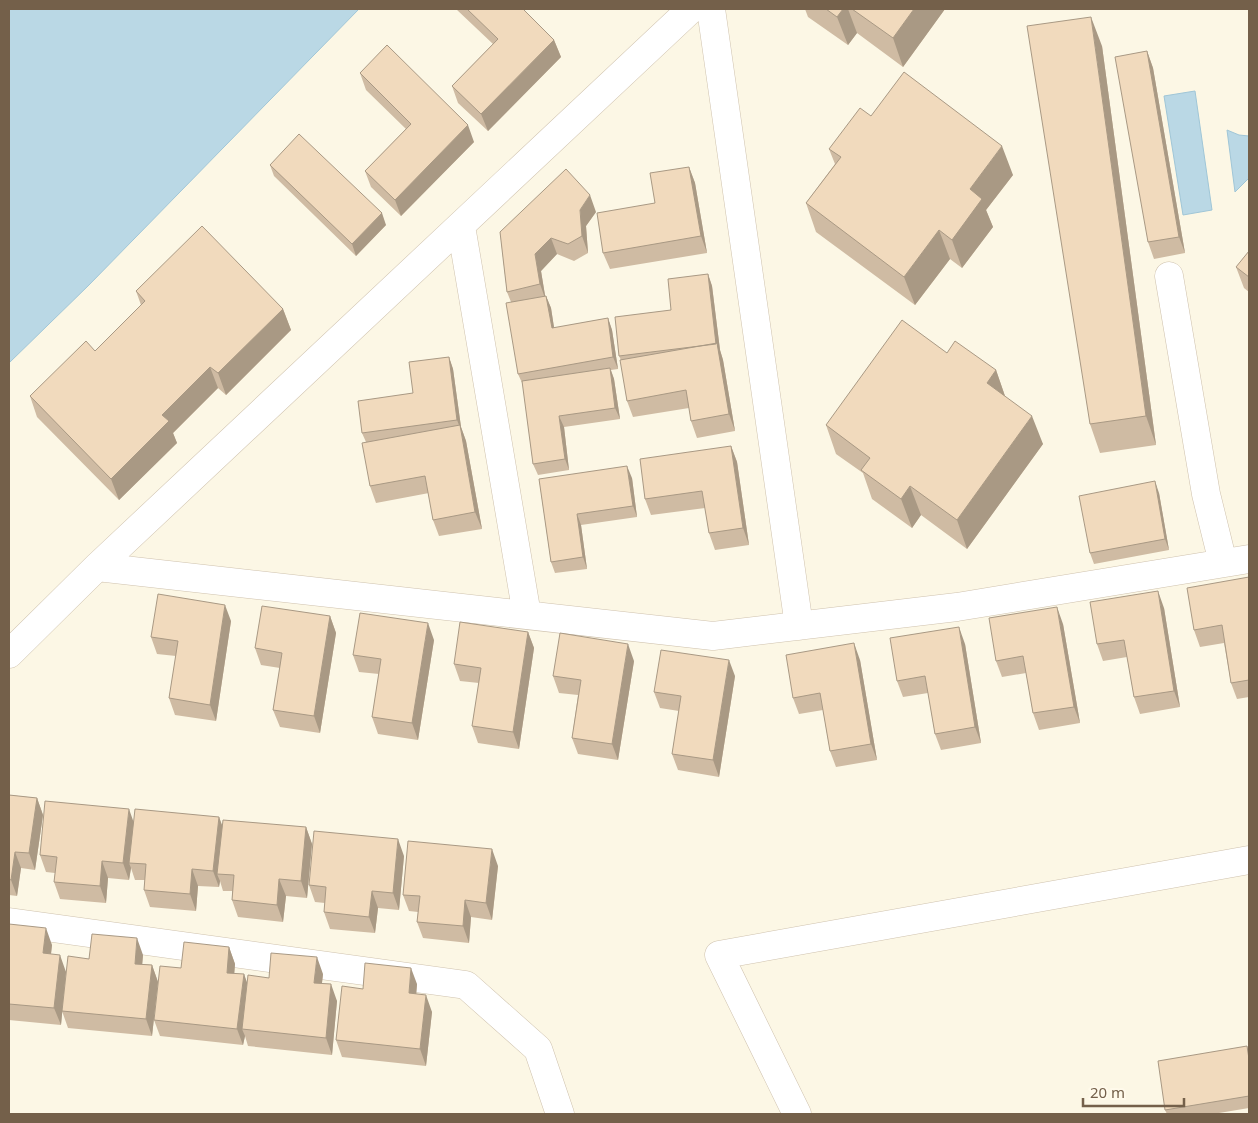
<svg xmlns="http://www.w3.org/2000/svg" width="1258" height="1123" font-family="'Noto Sans',sans-serif">
<style>
.water{fill:#bad8e5;stroke:#a0c6d7}
.lines{fill:none;stroke-linecap:round;stroke-linejoin:round}
.minor-casing{stroke:#cfc2ae;stroke-width:29}
.minor{stroke:#fff;stroke-width:28}
.wall{fill:#cfbba3}
.shaded-wall{fill:#a99984}
.building{fill:#f1dabd;stroke:#a99984}
</style>
<rect width="100%" height="100%" fill="#fcf7e5"/>
<path class="water" d="M9 9H359L89 285 9 363Z
M1195 91 1212 210 1183 215 1164 96Z
M1227 130 1239 135 1249 136V178L1235 192Z"/>
<g class="lines">
<defs>
<path id="minor" d="M711 9 799 626
M461 226 527 615
M1169 276 1206 494 1223 563
M97 567 713 636 957 607 1249 559
M9 654 97 567 691 9
M9 922 466 985 538 1049 560 1114
M797 1114 719 955 1249 860"/>
</defs>
<use href="#minor" class="minor-casing"/>
<use href="#minor" class="minor"/>
</g>
<path class="wall" d="M456 9H523L554 40 561 57 488 131 458 103 452 86 493 44Z
M805 9H945L903 67 857 33 848 45 808 17Z
M1102 46 1156 445 1100 453 1090 424Z
M1147 51 1153 68 1185 253 1154 259 1148 242Z
M360 73 474 142 401 216 371 187 365 171 406 129 366 90Z
M871 116 1013 175 986 210 993 227 962 268 950 259 915 305 816 232 806 203 835 164 829 149Z
M270 165 386 225 356 256 274 176Z
M689 167 695 183 707 253 610 269 603 253 655 203Z
M596 212 586 226 588 253 574 261 557 254 541 271 545 296H546L551 308 554 328 608 318 612 330 618 369 611 370 614 379 620 419 564 427 569 470 538 475 533 464 523 385 518 374 511 302 507 292 500 232Z
M1249 251V292L1244 288 1236 267Z
M708 274 712 286 720 350 723 360 735 431 697 438 691 421 689 408 633 417 627 401 621 360 619 356 671 310Z
M136 291 283 309 291 330 226 395 218 388 173 433 177 443 119 500 37 417 30 396 95 351 141 305Z
M947 353 996 370 1005 396 1043 444 967 549 921 515 912 528 872 499 863 473 836 454 826 425Z
M449 357 453 369 461 427 466 441 482 529 439 536 433 520 429 493 376 503 370 486 366 442 362 433 413 393Z
M731 446 737 462 749 545 715 550 709 533 705 508 651 515 645 499Z
M632 478 637 517 581 525 587 569 555 573 551 562 539 479Z
M1159 493 1169 550 1094 564 1090 553Z
M1249 577V697L1237 699 1231 683 1224 643 1200 647 1194 630Z
M1164 608 1180 707 1140 714 1134 697 1127 657 1103 661 1097 644Z
M330 616 336 633 320 733 280 727 273 710 280 668 261 665 255 648Z
M231 621 216 721 175 715 169 698 176 656 157 654 151 637Z
M1063 624 1080 723 1039 730 1033 713 1026 673 1002 677 996 661Z
M528 632 534 648 519 749 478 743 472 726 479 683 460 681 454 664Z
M434 640 418 740 378 734 372 717 379 674 359 672 353 655Z
M965 644 981 743 941 750 935 734 928 693 903 697 897 681Z
M860 660 877 760 836 767 830 751 823 710 799 714 793 698Z
M634 661 618 760 578 754 572 738 578 695 559 693 553 676Z
M735 676 719 777 678 770 672 754 679 711 660 708 654 692Z
M9 795 37 798 43 815 35 870 21 868 17 896 9 895Z
M219 817 222 826 306 827 312 844 307 898 286 896 283 922 238 917 232 900V891H223L220 881 219 887 198 886 196 911 150 907 144 890 145 880H135L131 868 129 880 108 878 106 903 60 899 54 882 55 873 46 872 40 855 133 821Z
M404 856 399 910 378 908 375 933 330 929 324 912 325 903 315 902 309 885Z
M498 866 492 920 471 917 469 943 423 938 417 922 418 912 409 911 403 895Z
M9 924 52 945 51 954 66 972 61 1025 9 1020Z
M229 947 235 964 234 974H244L247 984 269 978 323 974 322 983 337 1001 332 1055 248 1046 245 1036 243 1045 160 1036 154 1020 181 968Z
M143 955 142 964 152 965 158 982 152 1036 68 1028 62 1011 89 959Z
M417 984 416 994 432 1012 426 1066 342 1057 336 1040 363 989Z
M1247 1046 1249 1051V1108L1213 1114H1167L1165 1110Z"/>
<path class="shaded-wall" d="M843 9H848L857 33 848 45 837 17Z
M914 9H945L903 67 893 38Z
M1091 17 1102 46 1156 445 1146 416Z
M554 40 561 57 488 131 481 114Z
M1147 51 1153 68 1185 253 1179 237Z
M468 125 474 142 401 216 395 200Z
M1002 146 1013 175 986 210 993 227 962 268 952 240 970 189Z
M689 167 695 183 707 253 701 236Z
M590 195 596 212 586 226 588 253 582 236 580 210Z
M382 213 386 225 356 256 352 244Z
M939 230 950 259 915 305 904 277Z
M551 238 557 254 541 271 546 301 540 284 535 254Z
M708 274 712 286 720 350 723 360 735 431 729 414 716 344Z
M546 296 551 308 556 340 552 328Z
M283 309 291 330 226 395 218 373Z
M608 318 612 330 618 369 613 357Z
M449 357 453 369 461 427 466 441 482 529 475 512 461 430 457 420Z
M210 367 218 388 173 433 177 443 119 500 111 479 162 415Z
M610 368 614 379 620 419 615 408Z
M996 370 1006 399 987 383Z
M559 416 564 427 569 470 565 459Z
M1032 416 1043 444 967 549 957 520Z
M731 446 737 462 749 545 743 528Z
M627 466 632 478 637 517 633 506Z
M1155 481 1159 493 1169 550 1165 539Z
M910 486 921 515 912 528 901 499Z
M577 514 581 525 587 569 583 557Z
M1158 591 1164 608 1180 707 1174 691Z
M225 605 231 621 216 721 210 705Z
M1057 607 1063 624 1080 723 1074 707Z
M330 616 336 633 320 733 314 716Z
M428 623 434 640 418 740 412 723Z
M959 627 965 644 981 743 975 727Z
M528 632 534 648 519 749 513 732Z
M854 643 860 660 877 760 871 744Z
M628 644 634 661 618 760 612 744Z
M729 660 735 676 719 777 713 760Z
M37 798 43 815 35 870 29 853Z
M129 809 135 826 129 863 131 868 129 880 123 863Z
M219 817 225 833 217 874 220 881 219 887 213 871Z
M306 827 312 844 307 898 301 881Z
M398 839 404 856 399 910 393 893Z
M492 849 498 866 492 920 486 903Z
M15 852 21 868 17 896 11 880Z
M102 861 108 878 106 903 100 886Z
M192 869 198 886 196 911 190 894Z
M279 879 286 896 283 922 277 905Z
M372 891 378 908 375 933 369 917Z
M465 900 471 917 469 943 463 926Z
M46 928 52 945 49 970 43 953Z
M137 938 143 955 141 980 135 964Z
M229 947 235 964 233 990 227 973Z
M60 955 66 972 61 1025 54 1008Z
M317 957 323 974 320 999 314 983Z
M152 965 158 982 152 1036 146 1019Z
M411 968 417 984 415 1010 409 993Z
M244 974 250 991 242 1029 245 1036 243 1045 237 1029Z
M331 984 337 1001 332 1055 326 1038Z
M426 995 432 1012 426 1066 420 1049Z"/>
<path class="building" d="M467 9H523L554 40 481 114 452 86 498 39Z
M826 9H843L837 17Z
M852 9H914L893 38Z
M1091 17 1146 416 1090 424 1027 26Z
M387 45 468 125 395 200 365 171 411 124 360 73Z
M1147 51 1179 237 1148 242 1115 57Z
M904 72 1002 146 970 189 982 199 952 240 939 230 904 277 806 203 841 157 829 149 860 108 871 116Z
M299 134 382 213 352 244 270 165Z
M689 167 701 236 603 253 597 213 655 203 650 173Z
M566 169 590 195 580 210 582 236 568 244 551 238 535 254 540 284 507 292 500 232Z
M202 226 283 309 218 373 210 367 162 415 169 421 111 479 30 396 86 341 95 351 145 301 136 291Z
M1249 251V277L1236 267Z
M708 274 716 344 619 356 615 317 671 310 668 279Z
M546 296 552 328 608 318 613 357 518 374 506 303Z
M902 320 947 353 955 341 996 370 987 383 1032 416 957 520 910 486 901 499 861 470 870 458 826 425Z
M717 343 729 414 691 421 686 390 627 401 620 360Z
M449 357 457 420 362 433 358 401 413 393 409 362Z
M610 368 615 408 559 416 565 459 533 464 522 381Z
M460 425 475 512 433 520 425 476 370 486 362 443Z
M731 446 743 528 709 533 702 491 645 499 640 459Z
M627 466 633 506 577 514 583 557 551 562 539 479Z
M1155 481 1165 539 1090 553 1079 496Z
M1249 577V680L1231 683 1222 625 1194 630 1187 588Z
M1158 591 1174 691 1134 697 1124 640 1097 644 1090 602Z
M158 594 225 605 210 705 169 698 178 641 151 637Z
M262 606 330 616 314 716 273 710 282 653 255 648Z
M1057 607 1074 707 1033 713 1023 656 996 661 989 618Z
M360 613 428 623 412 723 372 717 381 659 353 655Z
M460 622 528 632 513 732 472 726 481 668 454 664Z
M959 627 975 727 935 734 925 676 897 681 890 638Z
M560 633 628 644 612 744 572 738 581 680 553 676Z
M854 643 871 744 830 751 820 693 793 698 786 655Z
M661 650 729 660 713 760 672 754 681 696 654 692Z
M9 795 37 798 29 853 15 852 11 880 9 879Z
M45 801 129 809 123 863 102 861 100 886 54 882 57 857 40 855Z
M135 809 219 817 213 871 192 869 190 894 144 890 146 864 129 863Z
M223 820 306 827 301 881 279 879 277 905 232 900 234 875 217 874Z
M314 831 398 839 393 893 372 891 369 917 324 912 326 887 309 885Z
M408 841 492 849 486 903 465 900 463 926 417 922 420 896 403 895Z
M9 924 46 928 43 953 60 955 54 1008 9 1004Z
M92 934 137 938 135 964 152 965 146 1019 62 1011 68 956 89 959Z
M184 942 229 947 227 973 244 974 237 1029 154 1020 160 966 181 968Z
M271 953 317 957 314 983 331 984 326 1038 242 1029 248 975 269 978Z
M365 963 411 968 409 993 426 995 420 1049 336 1040 342 986 363 989Z
M1247 1046 1249 1059V1096L1165 1110 1158 1061Z"/>
<rect width="1258" height="1123" fill="none" stroke="#74604a" stroke-width="20"/>
<path d="M1083 1098v8h101v-8" fill="none" stroke="#74604a" stroke-width="2.5"/>
<text x="1090" y="1098" font-size="15" fill="#74604a" stroke="#fffaeb" stroke-width="4" paint-order="stroke">20 m</text>
</svg>
